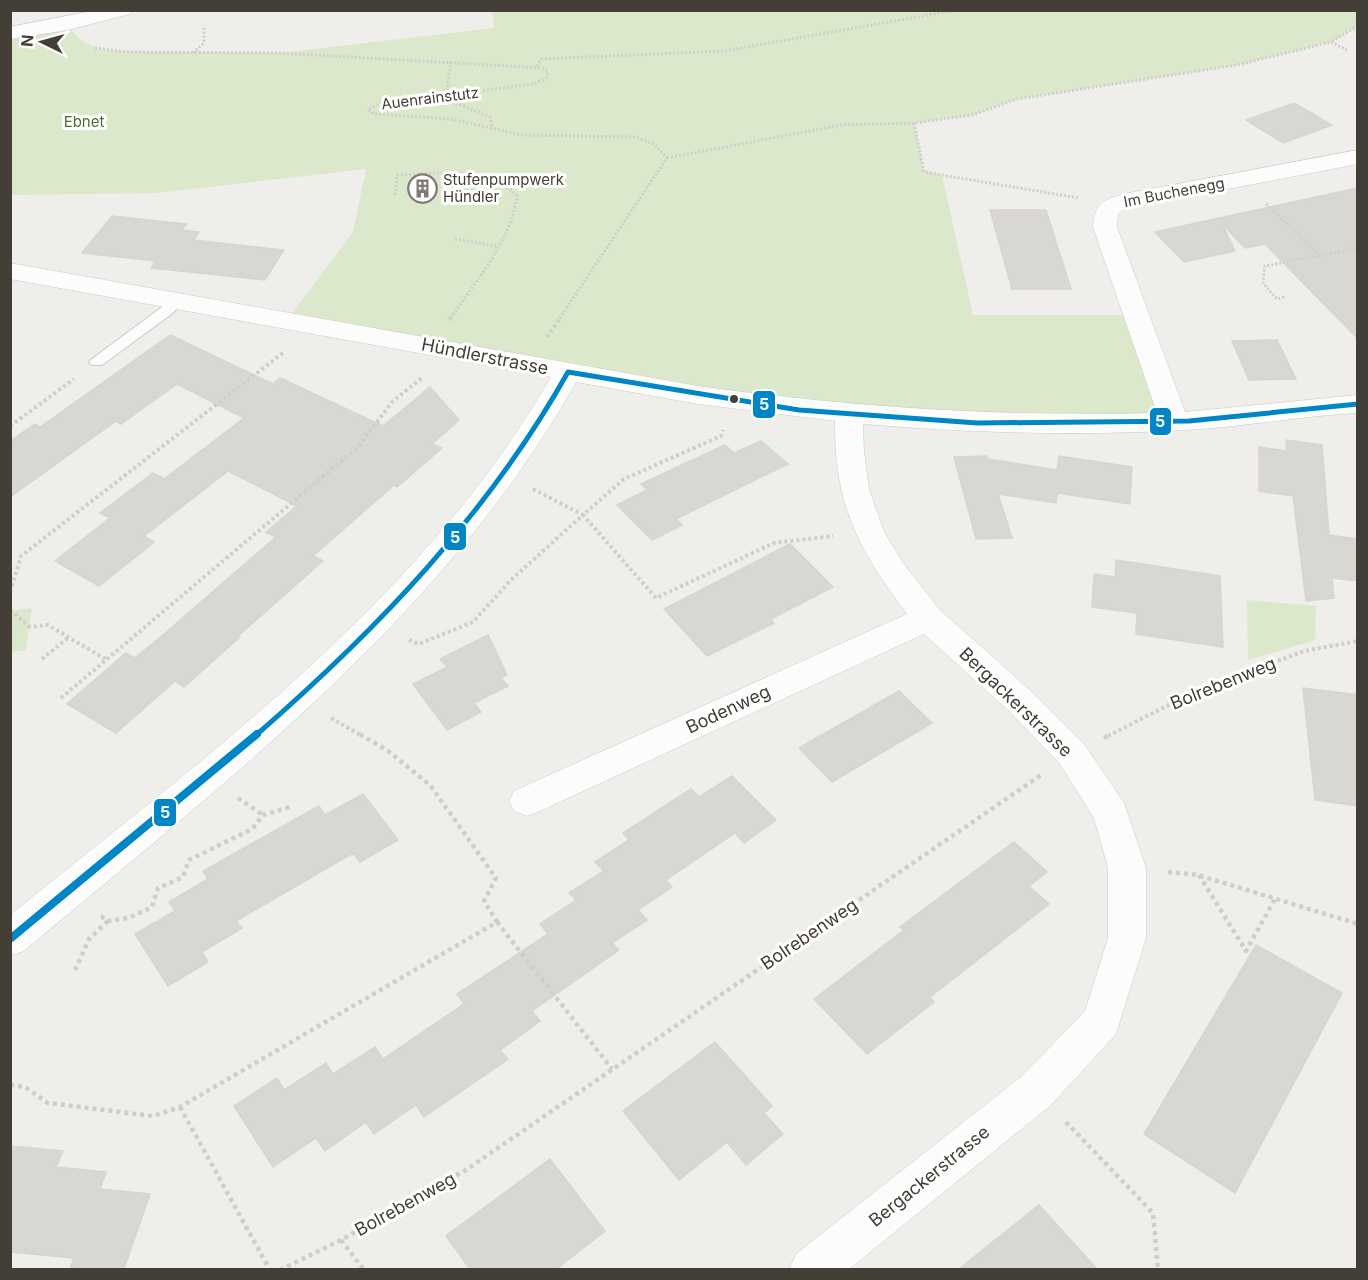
<svg xmlns="http://www.w3.org/2000/svg" width="1368" height="1280" font-family="Inter,sans-serif">
<style>
.green{fill:#dce8cc}
.building{fill:#d9d7d2;stroke:#d7d5d0;stroke-width:1.5}
.lines{fill:none;stroke-linecap:round;stroke-linejoin:round}
.lane-casing{stroke:#cccac6;stroke-width:2}
.street-casing{stroke:#cccac6;stroke-width:1}
.path-far2{stroke:#d0cecb;stroke-width:3;stroke-dasharray:2 2;stroke-linecap:butt}
.path-far1{stroke:#d0cecb;stroke-width:4;stroke-dasharray:3 3;stroke-linecap:butt}
.path{stroke:#d0cecb;stroke-width:4.5;stroke-dasharray:4 4;stroke-linecap:butt}
.lane{fill:#fdfcfc;fill-rule:evenodd}
.street{fill:#fdfcfc;fill-rule:evenodd}
.bus-1-far1-casing{stroke:#fff;stroke-width:10}
.bus-1-casing{stroke:#fff;stroke-width:12}
.bus-1-far1{stroke:#0086c6;stroke-width:5}
.bus-1{stroke:#0086c6;stroke-width:8}
.bus-dot{fill:#443f36;stroke:#fff;stroke-width:2}
.labels{text-anchor:middle;dominant-baseline:central;stroke-width:6;stroke-linejoin:round;paint-order:stroke}
.far-street-label{font-size:15px;fill:#443f36;stroke:#fff}
.far-park-label{font-size:15px;fill:#47712e;stroke:#fff}
.far-poi-label{font-size:15px;fill:#443f36;stroke:#fff;text-anchor:start}
.street-label{font-size:18px;fill:#443f36;stroke:#fff}
.line-badge{stroke:#fff;stroke-width:2}
.badge-label{font-size:16px;text-anchor:middle;font-weight:bold;fill:#fff}
</style>
<rect width="100%" height="100%" fill="#efeeea"/>
<path class="green" d="M492 10 1358 11 1357 26 1331 42 1237 65 1017 99 972 115 914 123 924 171 942 175 973 315H1137L1174 421 888 418 288 319 353 232 366 169 157 193 11 195 10 33 68 24C76 40 92 48 109 51L280 53 494 28Z
M1247 600 1316 606 1315 640 1248 660Z
M32 608 26 650 11 652V611Z"/>
<path class="building" d="M1294 103 1332 125 1283 143 1246 120Z
M1358 188V339L1265 244 1245 248 1222 224 1235 251 1184 262 1155 232Z
M990 210H1046L1071 289H1012Z
M112 216 187 224 181 230 199 232 194 240 284 250 265 280 151 268 156 261 82 253Z
M170 335 273 384 280 378 383 426 430 387 459 420 432 444 442 448 397 487 394 485 313 556 323 561 238 636 240 637 184 687 175 681 116 733 67 704 126 653 135 658 164 634 276 537 266 532 297 506 228 471 144 536 154 542 99 586 55 561 110 518 100 513 153 473 164 479 244 418 177 384 121 424 116 421 10 497V441L35 424 40 427Z
M1277 340 1296 379 1249 380 1232 341Z
M1286 440 1322 445 1329 535 1358 539V581L1332 578 1334 598 1306 601 1293 496 1259 491V447L1287 451Z
M761 441 788 464 676 519 682 525 652 540 617 505 647 490 641 484 725 445 734 453Z
M987 456 988 459 1057 470 1059 456 1132 467 1130 504 1057 493 1056 503 998 494 1012 538 976 539 954 457Z
M790 544 833 587 771 619 774 623 707 656 664 609Z
M1116 560 1220 576 1223 647 1136 634 1137 613 1092 607 1094 574 1115 577Z
M488 635 507 675 501 678 508 686 474 703 481 712 447 730 413 684 447 667 440 659Z
M1303 688 1358 695V806L1315 800Z
M899 691 932 723 832 782 799 748Z
M732 776 776 820 744 843 735 833 666 880 672 887 638 910 647 920 612 943 619 950 532 1011 540 1021 500 1050 508 1059 424 1117 416 1105 374 1134 366 1122 325 1151 316 1138 273 1167 234 1106 277 1078 284 1090 326 1063 333 1074 375 1047 383 1059 464 1004 457 994 548 934 540 924 576 900 569 893 604 871 595 862 629 840 623 833 691 789 699 797Z
M363 794 398 840 360 862 353 853 236 921 242 928 202 952 208 962 168 986 135 934 175 911 169 902 208 879 203 871 319 806 325 815Z
M1014 842 1047 872 1029 886 1049 904 930 997 934 1002 867 1054 814 999 904 930 900 927Z
M1256 945 1342 993 1235 1193 1144 1134Z
M715 1042 772 1106 764 1113 783 1134 746 1165 727 1142 679 1180 623 1111Z
M10 1146 63 1151 56 1167 106 1172 100 1189 150 1194 124 1269H70L74 1258 10 1252Z
M550 1159 605 1231 556 1269H470L446 1236Z
M1039 1205 1097 1269H959Z"/>
<g class="lines">
<defs>
<path id="lane" d="M178 295 185 299 173 313 102 365H92L89 362 92 359Z"/>
<path id="street" d="M97 10H133L130 14 68 30 10 39V27Z
M1358 150V164L1124 209 1118 214 1117 227 1185 412 1358 395V413C1300 416 1243 427 1186 430 1079 436 970 433 863 424L864 452 869 489 884 532 903 563 940 610 1033 693 1084 744 1124 803 1146 868V938L1116 1034 1051 1105 848 1270H789L796 1254 1021 1077 1085 1011 1108 938V868L1094 818 1060 764 1009 711 924 634 540 811 527 816 514 811 509 801 514 791 907 614C858 549 834 504 835 421L698 404 576 382C445 616 226 781 24 951L10 956V915C207 756 422 600 551 377L10 279V263L698 386C850 407 1003 417 1157 413L1093 227C1095 201 1105 199 1129 193Z"/>
</defs>
<use href="#lane" class="lane-casing"/>
<use href="#street" class="street-casing"/>
<path class="path-far2" d="M1332 41 1358 26
M95 48 128 52 280 53 543 68 548 72 546 78 533 84 382 103 368 109 374 114 451 119 522 135 635 137 654 144 667 158 559 319
M193 53 204 43V27
M537 66 541 59 724 51 957 10
M446 95 451 61
M454 95 456 103 490 117 492 127
M914 123 924 172 1079 198
M667 158 841 125 914 123 972 115 1017 99 1237 65 1331 42 1347 50
M395 195 397 175C436 173 487 166 517 196 511 242 475 282 450 319
M1266 204 1320 255
M455 239 497 246
M1284 297 1277 299 1263 283 1265 266 1358 248"/>
<path class="path-far1" d="M449 320 451 318
M547 337 560 318
M10 426 74 379
M533 489 583 515 624 479 721 436 723 430
M10 592 21 556 284 352
M10 610 30 627 48 625 107 660
M409 640 419 644 473 622 511 580 583 515 656 598 774 543 833 536
M42 659 70 636
M61 698 359 446 392 402 423 377
M331 718 362 736
M1108 736 1186 696 1304 651 1358 641"/>
<path class="path" d="M1104 738 1111 734
M238 798 263 815
M1168 872 1198 875 1358 924
M1199 875 1246 951 1275 899
M101 916 108 921 129 918 152 907 158 888 183 877 189 860 252 829 263 815 290 807
M497 922 612 1069
M75 970 89 939 108 921
M10 1085 25 1087 48 1103 153 1116 180 1107 497 922 484 901 496 878 430 785 387 750 359 734
M180 1107 270 1270
M1066 1122 1153 1213 1158 1270
M341 1240 364 1270
M280 1270 341 1240 466 1170 1041 775"/>
<use href="#lane" class="lane"/>
<use href="#street" class="street"/>
<defs>
<path id="bus-1-far1" d="M568 372 799 410 977 423 1189 421 1358 404
M255 736C377 630 489 513 568 372"/>
<path id="bus-1" d="M10 939 257 734"/>
</defs>
<use href="#bus-1-far1" class="bus-1-far1-casing"/>
<use href="#bus-1" class="bus-1-casing"/>
<use href="#bus-1-far1" class="bus-1-far1"/>
<use href="#bus-1" class="bus-1"/>
</g>
<defs>
<symbol id="building-ring" viewBox="-11 -11 22 22"><circle r="9.5" fill="#fff" stroke="#807c75" stroke-width="1.5"/><path d="M-4-6H4V6H1V3H-1V6H-4ZM-2.5-4.3h1.7v1.8h-1.7ZM.8-4.3h1.7v1.8H.8ZM-2.5-1h1.7V.8h-1.7ZM.8-1h1.7V.8H.8Z" fill="#807c75"/></symbol>
</defs>
<g fill-rule="evenodd">
<use href="#building-ring" x="406" y="172" width="33" height="33"/>
</g>
<circle class="bus-dot" cx="734" cy="399" r="5"/>
<g class="labels">
<g class="far-street-label">
<text transform="translate(430 98) rotate(-7)">Auenrainstutz</text>
<text transform="translate(1174 192) rotate(-11)">Im Buchenegg</text>
</g>
<g class="far-park-label">
<text x="84" y="121">Ebnet</text>
</g>
<g class="far-poi-label">
<text x="443" y="179">Stufenpumpwerk<tspan x="443" dy="17">Hündler</tspan></text>
</g>
<g class="street-label">
<text transform="translate(485 356) rotate(11)">Hündlerstrasse</text>
<text transform="translate(1223 683) rotate(-22)">Bolrebenweg</text>
<text transform="translate(1016 702) rotate(44)">Bergackerstrasse</text>
<text transform="translate(728 709) rotate(-25)">Bodenweg</text>
<text transform="translate(809 934) rotate(-34)">Bolrebenweg</text>
<text transform="translate(929 1176) rotate(-39)">Bergackerstrasse</text>
<text transform="translate(405 1204) rotate(-29)">Bolrebenweg</text>
</g>
</g>
<g class="line-badge">
<rect x="752" y="390" width="24" height="29" rx="6" fill="#0086c6"/>
<rect x="1149" y="407" width="23" height="29" rx="6" fill="#0086c6"/>
<rect x="443" y="522" width="24" height="29" rx="6" fill="#0086c6"/>
<rect x="153" y="798" width="24" height="29" rx="6" fill="#0086c6"/>
</g>
<g class="badge-label">
<text x="764" y="410">5</text>
<text x="1160" y="427">5</text>
<text x="455" y="543">5</text>
<text x="165" y="818">5</text>
</g>
<rect width="1368" height="1280" fill="none" stroke="#443f36" stroke-width="24"/>
<g transform="translate(42 42) rotate(275)" stroke="#ffffff" stroke-width="4.5" paint-order="stroke">
<path d="M0-4.5L10 22L0 15L-10 22Z" fill="#443f36"/>
<text y="-9" font-size="16" font-weight="bold" text-anchor="middle" fill="#443f36">N</text>
</g>
</svg>
